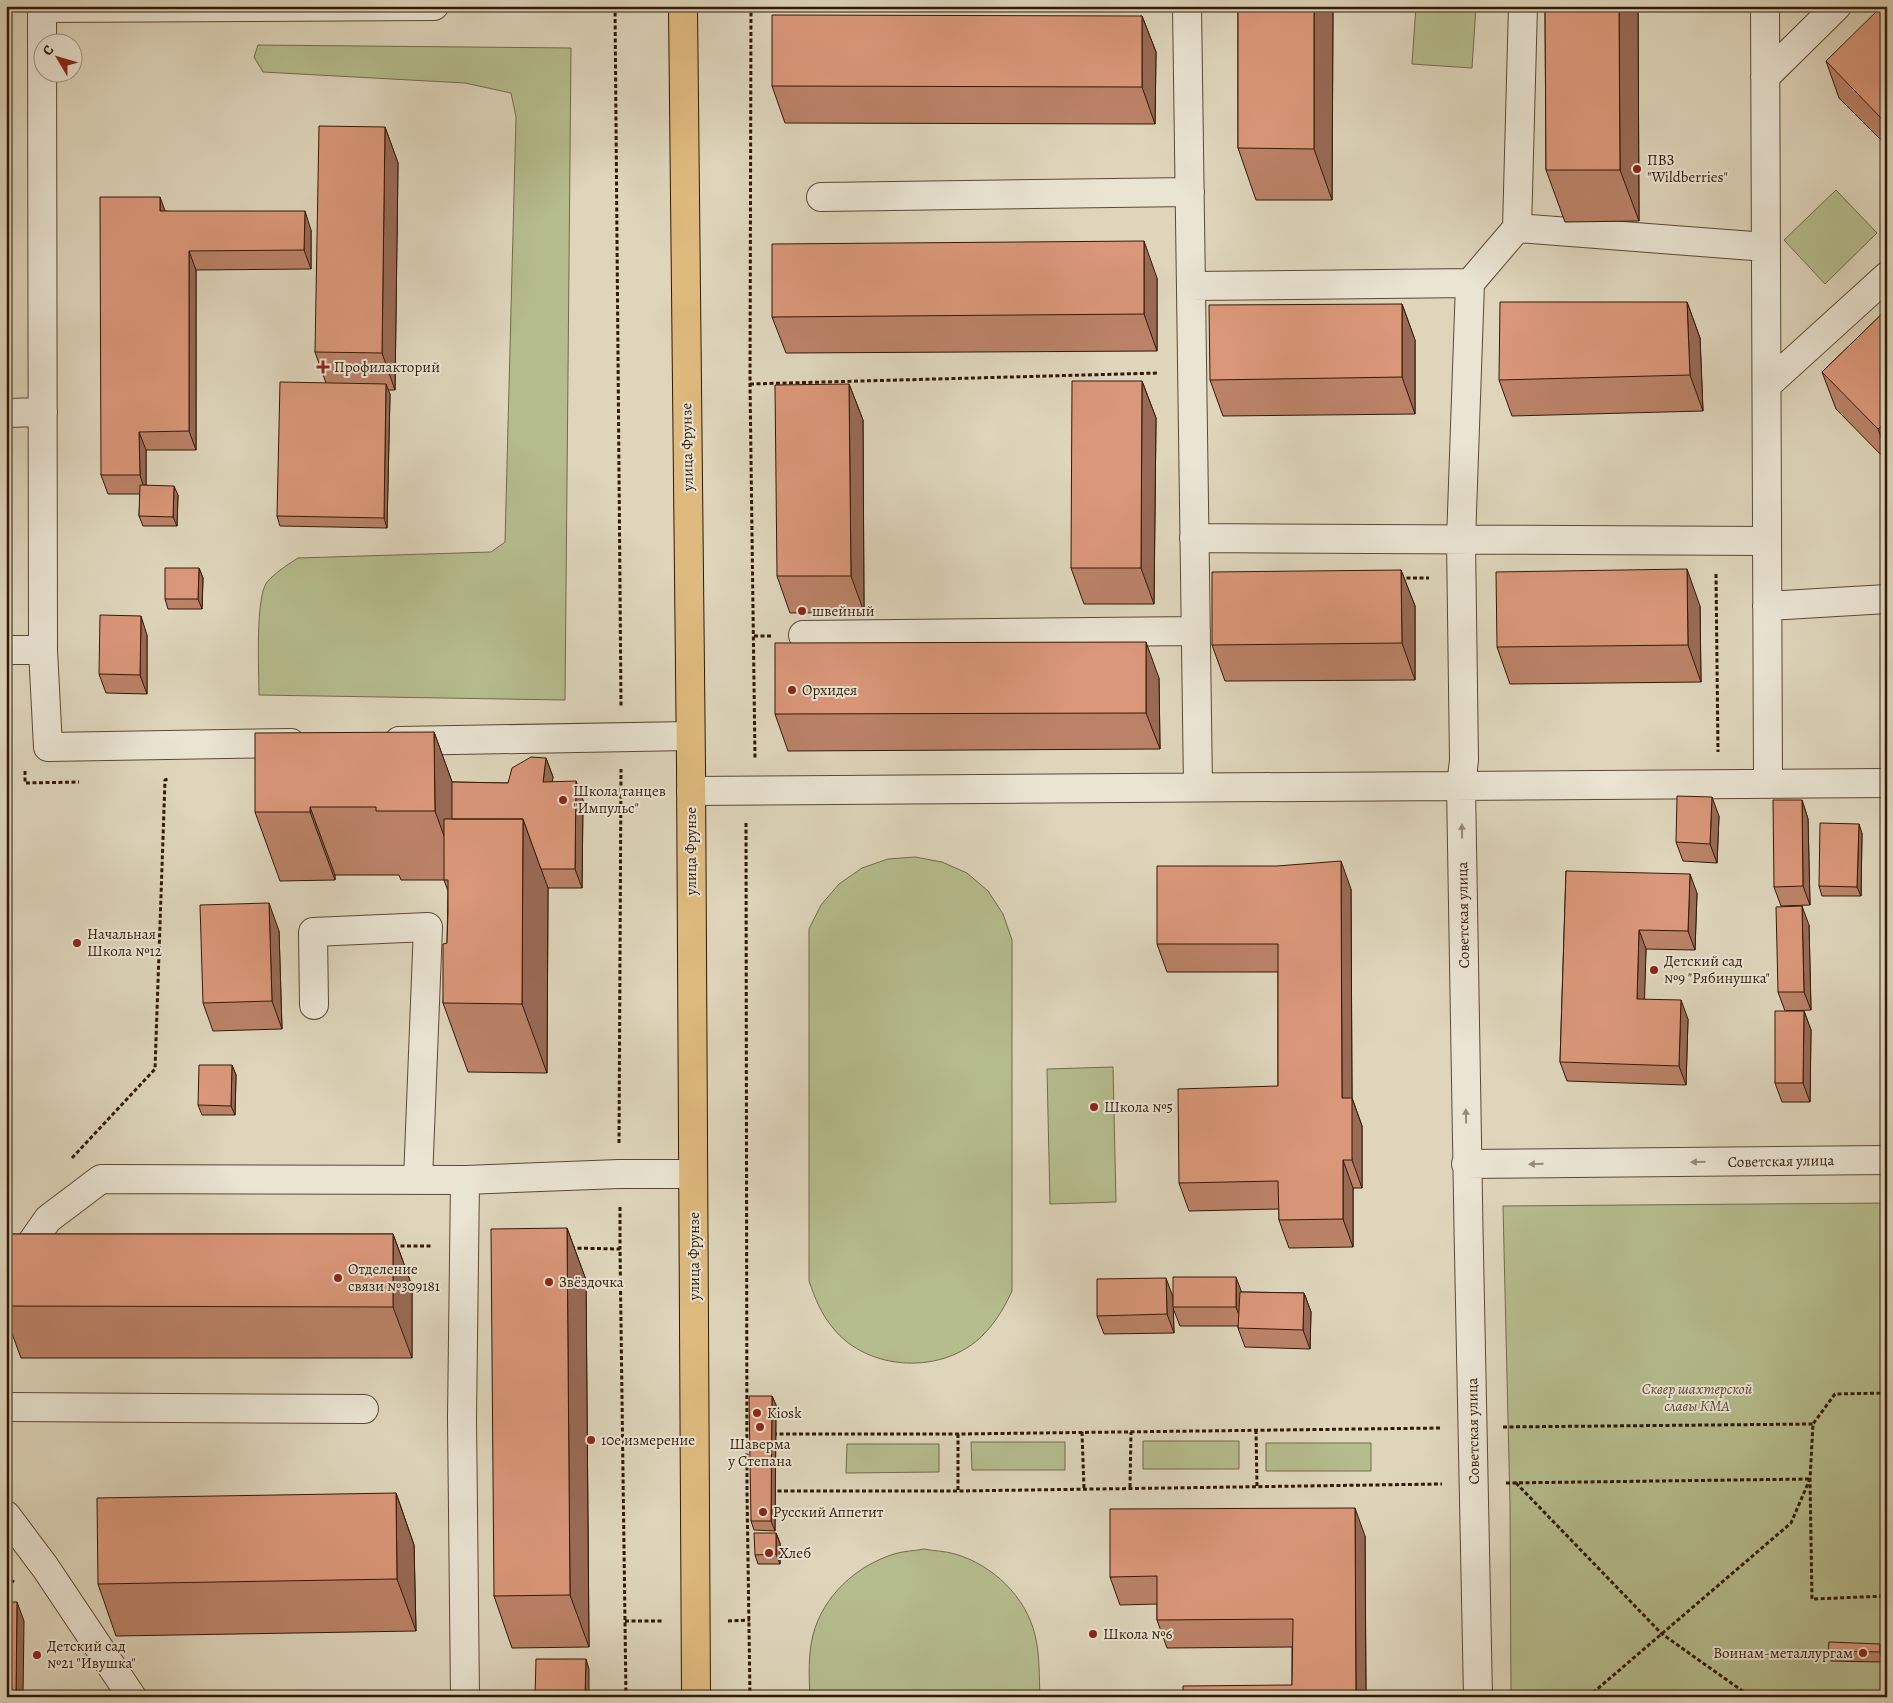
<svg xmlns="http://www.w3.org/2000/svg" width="1893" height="1703" font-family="Alegreya,serif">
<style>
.green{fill:#b5bc8d;stroke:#746b4a}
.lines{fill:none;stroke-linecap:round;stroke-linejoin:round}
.minor-casing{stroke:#5d4933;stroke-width:30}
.major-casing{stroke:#321a06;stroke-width:30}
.path{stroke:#321a06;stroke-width:3;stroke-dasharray:4 2.5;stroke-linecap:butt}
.minor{stroke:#eae4d3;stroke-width:28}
.major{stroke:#dfba7e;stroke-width:28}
.wall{fill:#bb8268;stroke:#321a06}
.shaded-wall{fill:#996a55;stroke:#321a06}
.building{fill:#da9779;stroke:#321a06}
.oneway{fill:#978977}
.poi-dot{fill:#8f2418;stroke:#eae4d3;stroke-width:2}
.labels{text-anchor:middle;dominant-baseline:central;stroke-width:4;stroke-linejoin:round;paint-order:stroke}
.poi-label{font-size:15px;fill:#321a06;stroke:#eae4d3;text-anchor:start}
.street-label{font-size:15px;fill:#321a06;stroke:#eae4d3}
.park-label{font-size:15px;font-style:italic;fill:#594b2e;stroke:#eae4d3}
</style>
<rect width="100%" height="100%" fill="#ded5bb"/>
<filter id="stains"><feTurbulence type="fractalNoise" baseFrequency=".004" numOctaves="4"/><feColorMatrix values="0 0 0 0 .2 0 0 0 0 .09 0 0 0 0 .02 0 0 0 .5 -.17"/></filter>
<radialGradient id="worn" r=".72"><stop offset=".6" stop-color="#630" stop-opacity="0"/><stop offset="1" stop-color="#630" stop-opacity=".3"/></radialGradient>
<path class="green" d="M1416 6H1476L1472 68 1412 64Z
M258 45 571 48 565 700 259 695C259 672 255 598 267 582 276 572 287 565 298 558L491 552 505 542 516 117 511 93 465 83 263 72 254 57Z
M1836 190 1877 233 1825 284 1784 240Z
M915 857 942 862 967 873 988 891 1003 914 1012 940V1291C1004 1308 996 1322 983 1335 944 1375 868 1372 833 1328 821 1314 815 1298 809 1281V929L821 905 839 884 862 868 888 859Z
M1113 1067 1116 1202 1050 1204 1047 1069Z
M1887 1203V1697H1511L1510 1504 1503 1206Z
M1143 1441H1239V1469H1143Z
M971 1442H1065V1470H972Z
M1266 1443H1371V1471H1266Z
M847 1444H939V1472L846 1473Z
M924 1549C934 1551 945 1551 955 1554 993 1565 1026 1597 1035 1635 1040 1655 1039 1677 1040 1697H810C809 1676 808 1655 813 1635 823 1596 856 1566 894 1554 903 1551 914 1551 924 1549Z"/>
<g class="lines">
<defs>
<path id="minor" d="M42 6 43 650 48 747 291 743
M1187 6 1198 787
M1765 6 1768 784
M42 8 434 6
M1765 77 1837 6
M821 197 1190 192
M1517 228 1523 6
M1191 286 1470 283
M1767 385 1887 276
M6 413 43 412
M1194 538 1767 541
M1767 606 1887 599
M803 635 1196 631
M6 650H43
M399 741 690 736
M691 791 1887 783
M314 1005 313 932 428 927 418 1180
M1466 1164 1887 1160
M6 1279 48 1219 101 1179 465 1180 619 1174H693
M6 1407 364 1409
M6 1515 45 1567 132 1697
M465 1697 462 1418 465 1180
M1478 1697C1472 1393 1465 1090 1461 786L1464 760 1461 541 1470 283 1517 228 1766 247"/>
<path id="major" d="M683 6 691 765 696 1697"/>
</defs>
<use href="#minor" class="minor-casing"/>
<use href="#major" class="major-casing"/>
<path class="path" d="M615 6 621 706
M751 6 750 384 755 758
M750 384 1159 373
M1716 574 1718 752
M1400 578H1429
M754 636H773
M25 771V783L79 782
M746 823 747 1491 750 1697
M619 1143 621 769
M72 1158 155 1069 165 780 168 779
M620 1207V1249
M394 1246H433
M571 1248 620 1249 626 1697
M1887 1393 1835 1394 1813 1424 1810 1479 1812 1599 1887 1596
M1503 1427 1813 1424
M1256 1430 1257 1487
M1082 1432 1084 1489
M773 1434H958L1440 1428
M958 1434V1491
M1506 1483 1810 1479
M1516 1483 1662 1634 1751 1697
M1130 1487 1131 1432
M771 1491H958L1442 1484
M6 1577 14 1582
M625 1621H664
M728 1621 750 1620
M1588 1697 1791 1523 1809 1481"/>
<use href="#minor" class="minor"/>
<use href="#major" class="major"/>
</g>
<path class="wall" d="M1238 6H1333L1332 200H1256L1238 148Z
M1545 6H1638L1639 221 1565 222 1546 170Z
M1887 6V146L1839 98 1826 61Z
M1142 16 1156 52 1155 124 785 123 772 86Z
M385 127 398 163 395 390H388L390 394 387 528 280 526 277 516 326 383 315 352Z
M166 211 311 230V269L196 270V450H146V485L178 495 177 526H143L139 516 140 494H108L101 475Z
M1157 278V351L786 353 772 317Z
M1687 302 1700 338 1703 411 1512 416 1499 380Z
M1402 304 1415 340V414L1223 416 1210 380Z
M1887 309V461L1836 409 1822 372Z
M1142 381 1156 418 1154 604H1084L1071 568Z
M849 384 863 420 864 612 790 613 777 576Z
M199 568 203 578 202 609H168L165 599Z
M1401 570 1415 606V680L1225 681 1212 645Z
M1700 606 1701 682 1510 684 1497 647Z
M147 635V694L106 693 99 674Z
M1159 678 1160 749 788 751 775 714Z
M434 732 452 782 508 783 546 758 553 777 552 782 583 800 582 888H548L547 1073 468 1072 443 1003 447 943 448 891 444 880H401L399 875H335V880L280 881 255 812Z
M1802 800 1808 819 1810 905 1781 906 1774 887Z
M1719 816 1717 863 1683 861 1676 842Z
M1862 833 1861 896H1822L1819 886Z
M1566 871 1697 893 1695 950 1646 949 1644 999 1688 1019 1686 1085 1567 1081 1560 1062Z
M1351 889 1352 1098 1362 1126V1188H1353V1247L1289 1248 1279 1220V1209L1189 1211 1179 1183 1278 1086V972H1167L1157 944Z
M1809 925 1811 1010 1786 1011H1804L1811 1030 1810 1102H1782L1775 1083 1785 1011 1778 992Z
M279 931 282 1029 213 1031 203 1003Z
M232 1065 236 1075 235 1115H202L198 1105Z
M567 1228 586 1280 589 1647 512 1648 494 1596Z
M6 1234H393L412 1286V1358H21L6 1317Z
M1241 1292 1304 1293 1311 1312 1310 1349 1245 1347 1238 1328V1326H1180L1173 1308 1174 1333 1104 1334 1097 1316 1173 1296Z
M772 1396 776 1405 775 1531 754 1530 751 1521Z
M396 1493 414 1545 416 1631 116 1636 98 1584Z
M776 1533 780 1543V1564H758L755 1555Z
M1365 1536 1366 1697 1292 1685V1647L1167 1648 1157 1620V1604L1120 1605 1110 1577Z
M1880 1644 1883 1653V1662L1831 1661 1828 1651Z"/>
<path class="shaded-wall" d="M1314 6H1333L1332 200 1314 149Z
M1619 6H1638L1639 221 1620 170Z
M1142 16 1156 52 1155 124 1142 87Z
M1887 112V132L1881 118Z
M385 127 398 163 395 390 382 353Z
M160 197 167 216 160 211Z
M305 211 311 230V269L304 250Z
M1144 241 1157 278V351L1144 314Z
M189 251 196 270V450L189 431Z
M1687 302 1700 338 1703 411 1690 375Z
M1402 304 1415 340V414L1402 377Z
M1142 381 1156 418 1154 604 1141 568Z
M386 384 390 394 387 528 384 518Z
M849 384 863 420 864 612 851 576Z
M1887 420V453L1878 429Z
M139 432 146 450V494L140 475Z
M6 456 9 464 8 541 6 536Z
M174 486 178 495 177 526 173 517Z
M199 568 203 578 202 609 198 599Z
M1687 569 1700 606 1701 682 1688 645Z
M1401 570 1415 606V680L1402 643Z
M141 616 147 635V694L140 675Z
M1146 642 1159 678 1160 749 1146 713Z
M434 732 459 801 456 869 435 811Z
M546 758 553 777 550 801 543 782Z
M576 781 583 800 582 888 575 869Z
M1712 797 1719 816 1717 863 1710 844Z
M1802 800 1808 819 1810 905 1803 886Z
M310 807 335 875V880L310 812Z
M523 819 548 888 547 1073 522 1004Z
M1859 824 1862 833 1861 896 1857 887Z
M1341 861 1351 889 1352 1098 1362 1126V1188L1352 1160 1342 1098Z
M1690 874 1697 893 1695 950 1688 931Z
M269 903 279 931 282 1029 272 1001Z
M1802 906 1809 925 1811 1010 1804 992Z
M1639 930 1646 949 1644 1018 1637 999Z
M1681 1000 1688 1019 1686 1085 1679 1066Z
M1804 1011 1811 1030 1810 1102 1803 1083Z
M232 1065 236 1075 235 1115 231 1106Z
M1343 1160 1353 1188V1247L1343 1219Z
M567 1228 586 1280 589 1647 570 1595Z
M393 1234 412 1286V1358L393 1307Z
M1236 1277 1243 1296V1326L1236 1307Z
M1166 1278 1173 1297 1174 1333 1167 1314Z
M1304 1293 1311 1312 1310 1349 1303 1330Z
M772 1396 776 1405 775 1531 771 1521Z
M396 1493 414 1545 416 1631 397 1579Z
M1355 1508 1365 1536 1366 1697H1356Z
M776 1533 780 1543V1564L776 1554Z
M17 1602 24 1621 23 1697H16Z
M1880 1644 1883 1653V1662L1880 1652Z
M586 1659 589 1669V1697H585Z"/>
<path class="building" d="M1238 6H1314V149L1238 148Z
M1545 6H1619L1620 170H1546Z
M1882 6H1887V112L1881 118 1826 61Z
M772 15 1142 16V87L772 86Z
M319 126 385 127 382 353 315 352Z
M100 197H160V211H305L304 250 189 251V431L139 432 140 475H101Z
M1144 241V314L772 317V244Z
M1500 302H1687L1690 375 1499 380Z
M1402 304V377L1210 380 1209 305Z
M1887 309V420L1878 429 1822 372Z
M1072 381H1142L1141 568H1071Z
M280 382 386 384 384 518 277 516Z
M849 384 851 576H777L775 385Z
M140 485 174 486 173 517 139 516Z
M165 568H199L198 599H165Z
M1687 569 1688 645 1497 647 1496 572Z
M1401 570 1402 643 1212 645V572Z
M100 615 141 616 140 675 99 674Z
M1146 642V713L775 714V643Z
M434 732 435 811H376V807H310V812H255V733Z
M531 757 546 758 543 782 576 781 575 869H541L523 819H452V782L508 783 512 768Z
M1677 796 1712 797 1710 844 1676 842Z
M1773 800H1802L1803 886 1774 887Z
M444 819H523L522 1004 443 1003V944L447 943 448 912V880H444Z
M1820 823 1859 824 1857 887 1819 886Z
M1341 861 1342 1098H1352V1160H1343V1219L1279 1220 1278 1181 1179 1183 1178 1089 1278 1086V944H1157V866H1277Z
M1566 871 1690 874 1688 931 1639 930 1637 999 1681 1000 1679 1066 1560 1062Z
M269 903 272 1001 203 1003 200 905Z
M1802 906 1804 992H1778L1776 907Z
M1775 1011H1804L1803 1083H1775Z
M199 1065H232L231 1106 198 1105Z
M567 1228 570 1595 494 1596 491 1229Z
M6 1234H393V1307L6 1306Z
M1173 1277H1236V1307H1173Z
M1166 1278 1167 1314 1097 1316V1279Z
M1240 1292 1304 1293 1303 1330 1238 1328Z
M749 1396H772L771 1521H751Z
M396 1493 397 1579 98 1584 97 1498Z
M1355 1508 1356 1697H1183V1686L1292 1685 1293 1619 1157 1620V1576L1110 1577V1509Z
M754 1533H776V1554L755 1555Z
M6 1602H17L16 1697H6Z
M1829 1642 1880 1644V1652L1828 1651Z
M536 1659H586L585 1697H535Z"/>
<defs><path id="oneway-solid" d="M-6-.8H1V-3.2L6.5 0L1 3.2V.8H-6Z" transform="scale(1.25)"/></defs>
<g class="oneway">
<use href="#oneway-solid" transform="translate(1462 831) rotate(-91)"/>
<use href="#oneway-solid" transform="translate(1466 1116) rotate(-91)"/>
<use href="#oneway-solid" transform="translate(1698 1162) rotate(179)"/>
<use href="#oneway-solid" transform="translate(1536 1164) rotate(179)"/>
</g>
<g class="poi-dot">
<circle cx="1637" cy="169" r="5"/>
<path d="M320.5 359.5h5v5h5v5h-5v5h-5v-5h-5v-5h5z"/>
<circle cx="802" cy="611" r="5"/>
<circle cx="792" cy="690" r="5"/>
<circle cx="563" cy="800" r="5"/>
<circle cx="77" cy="943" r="5"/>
<circle cx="1654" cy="970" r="5"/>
<circle cx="1094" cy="1107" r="5"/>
<circle cx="338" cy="1278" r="5"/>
<circle cx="549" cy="1282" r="5"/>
<circle cx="757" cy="1413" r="5"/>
<circle cx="760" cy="1427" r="5"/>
<circle cx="591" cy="1440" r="5"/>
<circle cx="763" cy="1512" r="5"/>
<circle cx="769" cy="1553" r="5"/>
<circle cx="1093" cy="1634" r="5"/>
<circle cx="1863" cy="1653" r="5"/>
<circle cx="37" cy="1655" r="5"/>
</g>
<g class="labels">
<g class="poi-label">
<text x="1647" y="160">ПВЗ<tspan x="1647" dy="17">"Wildberries"</tspan></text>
<text x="334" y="367">Профилакторий</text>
<text x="812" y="611">швейный</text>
<text x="802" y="690">Орхидея</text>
<text x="573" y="791">Школа танцев<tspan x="573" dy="17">"Импульс"</tspan></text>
<text x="87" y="934">Начальная<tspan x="87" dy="17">Школа №12</tspan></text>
<text x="1664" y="961">Детский сад<tspan x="1664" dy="17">№9 "Рябинушка"</tspan></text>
<text x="1104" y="1107">Школа №5</text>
<text x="348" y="1269">Отделение<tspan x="348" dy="17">связи №309181</tspan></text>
<text x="559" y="1282">Звёздочка</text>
<text x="767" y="1413">Kiosk</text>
<text x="601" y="1440">10е измерение</text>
<text x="760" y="1444" text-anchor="middle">Шаверма<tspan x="760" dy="17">у Степана</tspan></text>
<text x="773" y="1512">Русский Аппетит</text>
<text x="779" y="1553">Хлеб</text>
<text x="1103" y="1634">Школа №6</text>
<text x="47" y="1646">Детский сад<tspan x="47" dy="17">№21 "Ивушка"</tspan></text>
<text x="1853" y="1653" text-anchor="end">Воинам-металлургам</text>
</g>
<g class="street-label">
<text transform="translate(687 447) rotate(-91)">улица Фрунзе</text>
<text transform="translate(691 851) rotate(-90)">улица Фрунзе</text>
<text transform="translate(1463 915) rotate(-91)">Советская улица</text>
<text transform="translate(1781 1161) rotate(-1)">Советская улица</text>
<text transform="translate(694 1256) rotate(-90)">улица Фрунзе</text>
<text transform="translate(1473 1431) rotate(-91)">Советская улица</text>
</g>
<g class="park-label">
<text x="1697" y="1389">Сквер шахтерской<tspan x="1697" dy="17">славы КМА</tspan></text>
</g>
</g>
<rect width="1893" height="1703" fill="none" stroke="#ded5bb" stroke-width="25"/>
<rect x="8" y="8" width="1878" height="1688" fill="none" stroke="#321a06" stroke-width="2.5"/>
<rect x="12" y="12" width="1868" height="1678" fill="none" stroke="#321a06"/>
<g transform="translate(58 58) rotate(308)"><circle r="24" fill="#eae4d3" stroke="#a09381"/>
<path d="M0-4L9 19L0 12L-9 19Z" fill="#8f2418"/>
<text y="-8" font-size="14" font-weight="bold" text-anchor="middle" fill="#321a06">С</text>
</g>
<rect width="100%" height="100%" filter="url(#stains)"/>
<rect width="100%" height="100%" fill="url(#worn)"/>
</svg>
